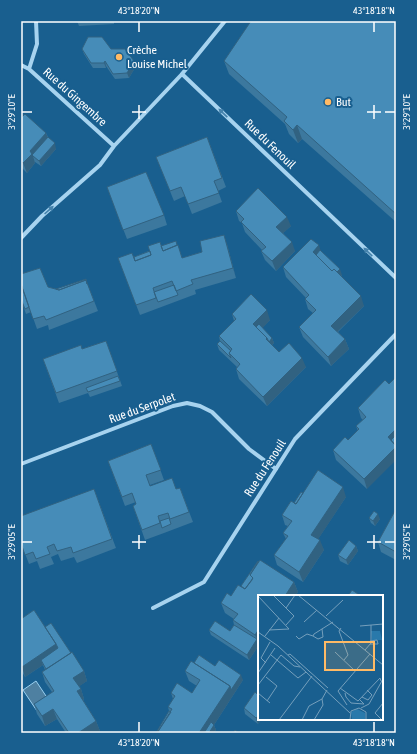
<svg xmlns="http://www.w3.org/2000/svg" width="417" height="754" font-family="'Asap Condensed',sans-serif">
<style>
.water{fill:#4e80a1;stroke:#9ad0f1}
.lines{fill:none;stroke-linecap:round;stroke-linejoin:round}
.minor{stroke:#a7d3ef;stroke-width:4}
.wall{fill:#3c789e}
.shaded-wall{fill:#316281}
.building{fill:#468cb8;stroke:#316281}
.oneway{fill:#4482ac}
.ticks{fill:none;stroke:#fff;stroke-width:1.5}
.poi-dot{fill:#ffba65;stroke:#195f8f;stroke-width:1.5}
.labels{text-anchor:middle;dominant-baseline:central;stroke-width:4;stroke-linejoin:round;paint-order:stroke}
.poi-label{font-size:12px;fill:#fff;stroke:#195f8f;text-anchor:start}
.street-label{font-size:12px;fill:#fff;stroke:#195f8f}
.inset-road{fill:none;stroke:#759fbc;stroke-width:1}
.view{fill:#ffba65;fill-opacity:0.15;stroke:#ffba65;stroke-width:2}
.inset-edge{fill:none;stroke:#fff;stroke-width:2}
.neatline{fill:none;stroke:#fff;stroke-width:1.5}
.ticks-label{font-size:10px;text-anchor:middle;fill:#fff}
</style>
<rect width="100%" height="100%" fill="#195f8f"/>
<path class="water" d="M36 681 50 702 37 711 23 690Z"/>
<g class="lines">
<path class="minor" d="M21 65 29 69 114 146
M29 69 37 44 36 21
M182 74 396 278
M21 238 42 216 100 165 114 146 182 74 225 21
M21 464 173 406 187 403 200 406 212 412 249 449 276 469
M153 608 204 582 295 439 396 334"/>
</g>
<path class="wall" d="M77 21H114V24L79 26Z
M396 21V222L302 139 298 143 289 134 285 124 229 74 224 61Z
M82 49H111L136 66 129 78 115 79 106 66V68H93L84 54Z
M21 118 46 133 48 137 56 149 41 166 35 162V163L27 173 21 167Z
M207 137 226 187 218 191 222 202 192 214 185 196 174 201 156 157Z
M107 187 164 215 167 225 127 239Z
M236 211 291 226 283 233 295 251 276 271 265 260 261 251 262 250 245 232 242 223 239 221Z
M227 244 236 278 195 290 196 294 140 315 118 258 134 257 161 246 182 258Z
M283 267 342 275 341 276 364 306 338 332 345 339 349 349 331 366 303 337 299 327 313 313 308 309 305 299 306 298 286 277Z
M48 287 56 289 89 288 98 311 49 330 48 325 37 329 31 312 26 314 21 299Z
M232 314 270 320 262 328 272 338 274 343 272 345 279 352 306 367 267 406 239 379 236 369 237 367 219 350 217 344 220 341 219 336 234 321Z
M106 341 122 386 90 397 88 393 59 403 43 359 82 349Z
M385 380 367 489 336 460 333 450 348 440 358 431 356 426 363 420 361 418 358 408Z
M151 444 164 480 150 485V486L176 489 180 488 193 522 164 533 163 532 164 533 145 540 133 506 136 504V502L125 506 108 461Z
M94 489 116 548 77 563 74 557 61 561 58 554 51 557 54 564 40 569 37 561 29 564 21 543Z
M303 493 346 497 318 539 324 550 303 582 277 565 274 555 286 539 283 533 288 526 285 525 282 515 294 503Z
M396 509V560L381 552 378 542Z
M369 518 380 519 375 526 371 523Z
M356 546 358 551 348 565 340 561 338 555Z
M258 561 294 582 298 592 295 596H259V645L249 660 211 635 209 630 230 631 234 625 233 620 234 619 225 613 221 603 231 596 241 586Z
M21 619 71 653 84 671 87 681 79 686 81 689 84 699 83 700 96 721 100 731 96 733H66L57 719 45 726 37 714 34 704 52 692 45 682 42 672 45 670 43 665 25 677 21 670Z
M194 663 215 666 243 680 214 725 216 730 214 733H156L169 711 168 707 173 699 171 693H192L197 686 189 681 185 671Z
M244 708 259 719H262L258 724 245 714Z"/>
<path class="shaded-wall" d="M105 61 106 66V68L104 63Z
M134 61 136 66 129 78 127 73Z
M297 125 302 139 298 143 293 130Z
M46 133 50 143 33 156 35 163 27 173 23 163 30 151Z
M55 143 56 149 41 166 39 161Z
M287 217 291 226 280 236 276 227Z
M224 235 227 244 236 278 233 268Z
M292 242 295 251 276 271 272 261Z
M319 245 322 255 318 260 313 252Z
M340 269 342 275 335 281 333 276Z
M361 296 364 306 334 335 331 326Z
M267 310 270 320 259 332 253 324Z
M267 338H272L274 343 270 347 266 339Z
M345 339 349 349 331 366 328 357Z
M302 358 306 367 267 406 263 397Z
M396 429V442L393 445 388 437Z
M396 447V460L367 489 364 479Z
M343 487 346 497 315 544 311 535Z
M378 514 380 519 375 526 373 521Z
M320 540 324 550 303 582 299 572Z
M356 546 358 551 348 565 346 560Z
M294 582 298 592 295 596H285Z
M259 629V645L249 660 247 655 257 639 255 635Z
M56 644 60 654 41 660 43 665 25 677 22 667Z
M84 671 87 681 77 688 73 678Z
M241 675 243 680 214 725 216 730 214 733H199L230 686Z
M81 689 84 699 81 701 77 691Z
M53 709 57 719 45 726 42 716Z
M259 715V719H262L258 724 256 718Z
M96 721 100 731 96 733H78Z"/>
<path class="building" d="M251 21H396V214L297 125 293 130 284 121 287 117 224 61Z
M88 37H102L111 49H125L134 61 127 73 113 74 105 61 104 63H91L82 49Z
M25 114 46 133 30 151 32 154 23 163 21 161V118Z
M48 137 55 143 39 161 33 156 32 155Z
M207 137 222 178 214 181 219 193 188 204 181 187 170 191 156 157Z
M146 172 164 215 123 230 107 187Z
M258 188 287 217 276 227 292 242 272 261 261 251 266 247 241 222 244 219 236 211Z
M224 235 233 268 191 280 193 284 176 291 172 281 153 288 156 298 136 305 118 258 132 253 135 261 151 255 148 246 160 242 163 251 178 245 182 258 202 252 200 241Z
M311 239 319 245 313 252 332 271 334 269 361 296 331 326 345 339 328 357 299 327 316 310 305 299 309 295 283 267Z
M176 241 177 245 163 251 161 246Z
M320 250 340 269 337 272 334 269 332 271 316 255Z
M150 251 151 255 135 261 134 257Z
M40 268 48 287 59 290 86 280 94 301 46 320 44 316 33 319 21 284V274Z
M86 279 87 284 86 280 59 290 56 289Z
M21 284 29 307 25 309 21 299Z
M174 285 178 295 158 302 154 292Z
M251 294 267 310 253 324 267 338 266 339 279 352 289 343 302 358 263 397 236 369 240 364 229 353 232 349 219 336 236 319 232 314Z
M259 324 272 338 269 342 267 338 256 327Z
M106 341 117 371 56 393 43 359 81 345 82 349Z
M220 341 231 351 229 353 231 358 217 344Z
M118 376 120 381 88 392 86 388Z
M396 377V429L388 437 396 446V447L364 479 333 450 345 437 348 440 359 429 356 426 366 417 358 408 385 380 389 384Z
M396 435V446L391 440Z
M151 444 161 470 146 475 150 486 172 478 176 489 180 488 189 512 170 519 168 513 158 516 160 523 142 530 133 506 136 504 132 493 122 497 108 461Z
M318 470 343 487 311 535 320 540 299 572 274 555 288 536 283 533 292 521 282 515 291 501 296 504Z
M94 489 112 539 73 553 71 547 57 551 54 544 47 547 50 554 36 559 33 552 25 555 21 543V516Z
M301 492 303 493 296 504 294 503Z
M396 509V552L378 542Z
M374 511 378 514 373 521 369 518Z
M169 518 171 524 162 528 160 521Z
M349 540 356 546 346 560 338 555Z
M260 560 294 582 285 596H259V629L255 635 233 620 238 614 221 603 227 593 231 596 238 585 245 589 253 578 250 575Z
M258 561V562L250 575 253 578 252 579V580L245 589 241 586Z
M352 590 361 596H348Z
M34 610 56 644 22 667 21 666V619Z
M215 621 230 631 234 625 257 639 247 655 209 630Z
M51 623 71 653 46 669 41 660 58 648 56 644 45 627Z
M72 652 84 671 73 678 81 689 77 691 96 721 78 733H69L53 709 42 716 34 704 54 691 42 672Z
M199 655 215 666 219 660 241 675 231 690 230 686 194 663Z
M191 661 230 686 199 733H157L172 709 168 707 175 696 171 693 177 683 192 693 200 680 185 671Z
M255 692 259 696V715L256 718 244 708Z
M169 711 171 712 157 733H156Z
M211 722 214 725 209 733H204Z
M235 730 239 733H233Z"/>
<defs><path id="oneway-solid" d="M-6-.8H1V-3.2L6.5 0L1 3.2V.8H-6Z"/></defs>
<g class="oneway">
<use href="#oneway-solid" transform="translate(223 113) rotate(-136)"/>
<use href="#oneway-solid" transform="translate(49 210) rotate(-42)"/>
<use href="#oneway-solid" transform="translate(368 252) rotate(-136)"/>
</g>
<path class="ticks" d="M139 22V32M374 22V32M139 105V119M374 105V119M22 112H32M132 112H146M367 112H381M385 112H395M139 535V549M374 535V549M22 542H32M132 542H146M367 542H381M385 542H395M139 722V732M374 722V732"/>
<g class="poi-dot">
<circle cx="119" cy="57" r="4"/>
<circle cx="328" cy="102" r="4"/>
</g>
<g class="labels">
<g class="poi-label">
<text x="127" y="50">Crèche<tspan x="127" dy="14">Louise Michel</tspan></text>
<text x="336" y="102">But</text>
</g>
<g class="street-label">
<text transform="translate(75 97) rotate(42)">Rue du Gingembre</text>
<text transform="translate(270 144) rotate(44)">Rue du Fenouil</text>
<text transform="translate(142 408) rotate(-20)">Rue du Serpolet</text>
<text transform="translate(265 468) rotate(-57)">Rue du Fenouil</text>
</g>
</g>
<g transform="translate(258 595)">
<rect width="125" height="125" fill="#195f8f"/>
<path d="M113 36H122L124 45H114ZM99 114 107 118V125H94L93 117Z" fill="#2979ab"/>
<path class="inset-road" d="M15 0 36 21 28 30M40 0 125 70M0 1 31 34 11 35M28 13 37 0M68 21 85 5M46 27 59 15M102 31 125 29M83 33 81 36 90 60 86 65M64 34 65 42 60 44 55 41 56 39 75 27M0 37 20 51 92 118M7 41 21 23M38 41 41 44 49 39 55 41M112 49H120L119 45 112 46M107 55 113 48V30M77 57 96 75M13 60 40 83 48 77M30 60 32 59 70 93M8 68 3 63 12 47M0 78 17 53M8 82 19 91 9 106M0 90 23 60 36 71 42 72M82 93 100 106 122 83 123 86M0 98 12 108M87 98 88 102 93 108 106 109 101 104M104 102 110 105 114 100 109 95M89 110 80 96 112 59M103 113 111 109 125 84M21 125 54 81M44 125 51 111 64 104 69 95M56 125 65 110 64 104M92 125 93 116 101 113 108 117V125M124 125 117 118 125 108"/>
<path class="view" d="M67 47H116V75H67Z"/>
<rect width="125" height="125" class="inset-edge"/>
</g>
<rect width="417" height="754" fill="none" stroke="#195f8f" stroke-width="44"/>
<rect x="22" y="22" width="373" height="710" class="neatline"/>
<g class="ticks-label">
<text x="139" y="14">43°18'20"N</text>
<text x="374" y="14">43°18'18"N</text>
<text transform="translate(406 112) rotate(-90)" y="4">3°29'10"E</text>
<text transform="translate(11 112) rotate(-90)" y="4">3°29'10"E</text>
<text transform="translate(406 542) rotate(-90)" y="4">3°29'05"E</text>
<text transform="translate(11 542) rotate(-90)" y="4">3°29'05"E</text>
<text x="139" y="746">43°18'20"N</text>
<text x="374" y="746">43°18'18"N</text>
</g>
</svg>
